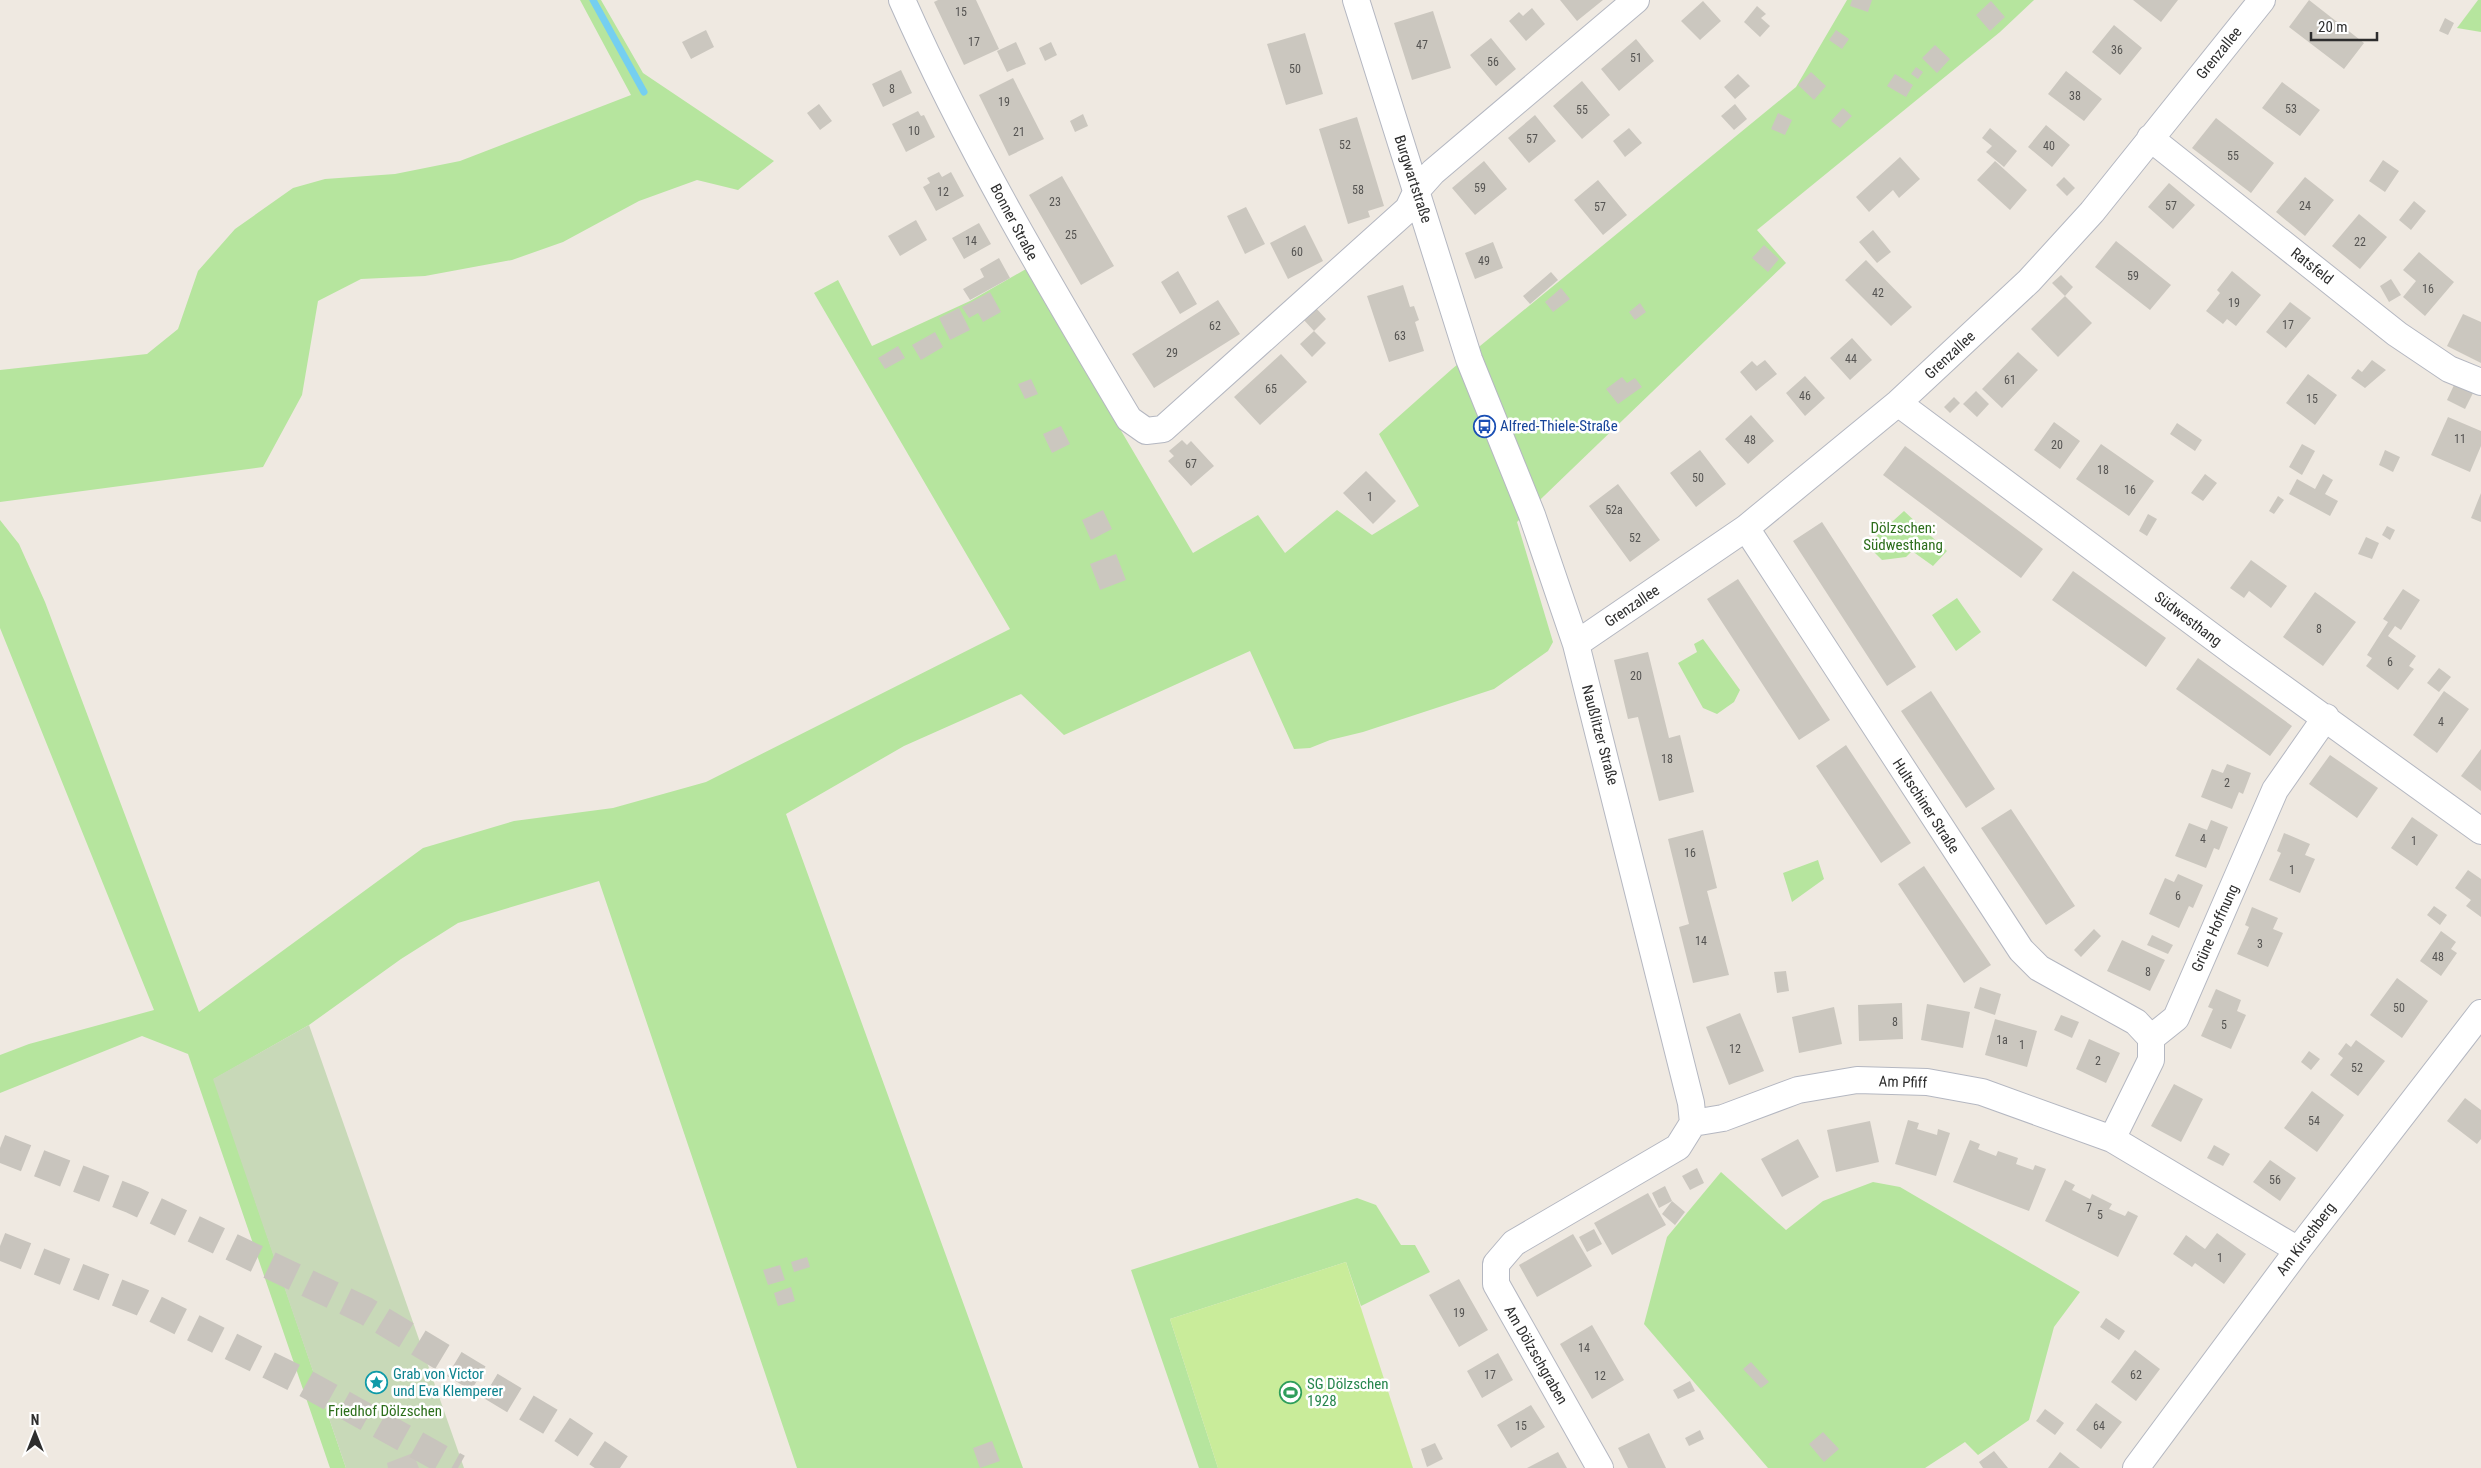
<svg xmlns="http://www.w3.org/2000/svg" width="2481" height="1468" font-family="'Roboto Condensed',sans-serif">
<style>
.green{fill:#b6e59e}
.cemetery{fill:#c8d9b8}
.pitch{fill:#c9ec9a}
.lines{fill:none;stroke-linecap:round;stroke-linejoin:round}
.stream{stroke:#75cff0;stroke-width:7}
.building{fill:#cbc7bf}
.highway-tunnel{stroke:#c8c4bd;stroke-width:28;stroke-dasharray:28 14;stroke-linecap:butt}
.minor-casing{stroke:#b4b7c1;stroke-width:28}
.minor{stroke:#fff;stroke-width:26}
.labels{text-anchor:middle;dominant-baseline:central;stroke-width:5;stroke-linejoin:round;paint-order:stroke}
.number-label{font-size:12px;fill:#555452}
.street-label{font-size:15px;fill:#2e2e2e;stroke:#fff}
.transit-label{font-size:15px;fill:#164399;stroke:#fff;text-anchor:start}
.park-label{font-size:15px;fill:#2c6e1b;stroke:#fff}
.culture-label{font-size:15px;fill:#0d838f;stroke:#fff;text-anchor:start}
.leisure-label{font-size:15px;fill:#27864d;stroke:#fff;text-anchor:start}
</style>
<rect width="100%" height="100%" fill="#efe9e1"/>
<path class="green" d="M580 0H601L643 73 774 161 738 190 697 180 639 201 563 242 512 260 425 276 361 279 318 301 302 395 263 467 0 502V370L147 354 178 329 198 271 235 229 293 188 325 179 395 174 460 161 631 95Z
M1847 0H2034L2000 32 1757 230 1786 263 1517 522 1553 642 1548 651 1494 689 1363 732 1330 740 1310 748 1294 749 1250 651 1064 735 1021 694 904 746 786 814 1023 1468H797L599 881 458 923 401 959 309 1025 214 1079 346 1468H330L188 1054 142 1036 0 1093V1055L29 1044 154 1010 0 628V520L19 544 45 602 199 1012 423 848 514 821 613 808 706 782 1010 629 814 293 838 280 872 346 970 301 1026 269 1193 553 1258 515 1285 553 1337 510 1372 535 1419 506 1379 434 1452 369 1796 87Z
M2478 0H2481V32L2457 28Z
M1904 511 1947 551 1933 566 1912 551 1906 557 1882 560 1874 552 1872 540Z
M1957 598 1981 632 1956 651 1932 615Z
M1703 639 1740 690 1734 702 1717 714 1703 708 1678 663 1697 652 1694 644Z
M1818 860 1824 879 1792 902 1783 873Z
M1721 1172 1786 1230 1823 1201 1873 1182 1900 1187 2080 1292 2054 1327 2029 1420 1978 1455 1965 1442 1925 1468H1768L1644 1324 1667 1237Z
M1357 1198 1376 1205 1401 1245H1415L1430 1272 1361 1306 1346 1262 1170 1319 1218 1468H1199L1131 1270Z"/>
<path class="cemetery" d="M309 1025 464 1468H346L213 1079Z"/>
<path class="pitch" d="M1346 1262 1413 1468H1218L1170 1319Z"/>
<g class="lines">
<path class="stream" d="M593 0 644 92"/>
</g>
<path class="building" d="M938 0H976L999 49 964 65 934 2Z
M1560 0H1603L1577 21Z
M1852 0H1872L1868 12 1850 6Z
M2133 0H2178L2161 22Z
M2309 0 2364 43 2344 69 2289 27Z
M1703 1 1721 21 1700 40 1681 21Z
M1991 1 2005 17 1990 31 1976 15Z
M1757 6 1766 14 1761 18 1770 26 1760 37 1744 22Z
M1532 8 1545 24 1526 41 1509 21 1519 12 1523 16Z
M1433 11 1451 68 1412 80 1394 23Z
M2445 18 2454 23 2448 35 2439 31Z
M2114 25 2142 48 2120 75 2092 52Z
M706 30 714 47 691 59 682 42Z
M1836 30 1849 39 1842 49 1829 40Z
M1305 33 1323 94 1286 105 1267 44Z
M1491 38 1516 69 1496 86 1470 55Z
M1636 39 1654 61 1619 91 1601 69Z
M1016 42 1026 64 1007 72 997 51Z
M1051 42 1057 55 1045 61 1039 48Z
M1935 45 1950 59 1937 73 1922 58Z
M1916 67 1923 72 1918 79 1911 74Z
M901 70 912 93 883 107 872 84Z
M2066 71 2102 99 2084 121 2048 94Z
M1811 72 1826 86 1814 100 1798 85Z
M1738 74 1750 86 1735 99 1724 87Z
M1895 74 1913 85 1906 97 1887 86Z
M1013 78 1044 139 1009 156 979 95Z
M1582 81 1610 115 1582 139 1553 106Z
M2282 82 2320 110 2300 136 2262 108Z
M819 104 832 121 820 130 807 113Z
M1735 104 1747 119 1734 130 1721 116Z
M1843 108 1852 116 1840 128 1831 121Z
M918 111 921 116 924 115 935 137 906 152 892 124Z
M1778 113 1792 120 1785 135 1771 129Z
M1083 114 1088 126 1075 132 1070 121Z
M1535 115 1556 141 1529 163 1508 138Z
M1357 117 1384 206 1368 211 1370 217 1348 224 1319 129Z
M2216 118 2274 163 2251 193 2192 148Z
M2046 125 2070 145 2052 167 2028 147Z
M1629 128 1642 143 1625 157 1613 141Z
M1990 128 2017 151 2004 167 1986 152 1992 146 1982 138Z
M1900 157 1920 179 1899 198 1893 190 1869 212 1856 197Z
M2383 160 2399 171 2385 192 2369 181Z
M1484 161 1507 189 1475 215 1452 188Z
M1995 161 2027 190 2010 210 1977 180Z
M939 172 942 177 951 172 964 196 936 211 923 187 930 183 927 178Z
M1062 176 1114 266 1081 285 1029 195Z
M2064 177 2075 188 2067 196 2056 185Z
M2305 177 2334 200 2305 236 2276 212Z
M1598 180 1627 215 1603 235 1574 200Z
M2169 183 2195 205 2173 229 2148 207Z
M2414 201 2426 211 2411 230 2399 220Z
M1246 207 1265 244 1245 254 1227 216Z
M2359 214 2387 237 2360 269 2332 246Z
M916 220 927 240 900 256 888 236Z
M979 223 991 244 964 259 952 238Z
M1305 225 1323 261 1288 279 1270 243Z
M1873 230 1891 252 1877 263 1859 242Z
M2116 241 2171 285 2150 310 2095 267Z
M1493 242 1503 268 1475 279 1465 253Z
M1764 245 1779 259 1768 272 1752 258Z
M2419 252 2454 282 2425 316 2403 297 2416 281 2403 270Z
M999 258 1010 278 970 300 963 289 984 277 980 269Z
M1866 260 1912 307 1891 326 1845 280Z
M1178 271 1197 304 1180 314 1161 282Z
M2232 271 2261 295 2236 326 2227 319 2223 324 2206 311 2220 293 2217 290Z
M1551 272 1558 280 1530 304 1523 296Z
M2061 275 2073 287 2065 296 2052 283Z
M2391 279 2401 295 2389 302 2380 286Z
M1403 285 1410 307 1414 306 1419 320 1415 322 1424 351 1389 362 1367 296Z
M1561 288 1570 299 1553 312 1545 302Z
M990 292 1001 312 983 322 978 313 969 318 962 307Z
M2065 296 2092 323 2058 357 2031 329Z
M1218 300 1240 334 1154 388 1132 354Z
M2290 302 2311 318 2286 348 2266 332Z
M1640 303 1646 312 1635 320 1629 312Z
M1315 307 1326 319 1314 331 1303 319Z
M959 308 970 330 950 340 939 318Z
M2463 314 2481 322V363L2447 346Z
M1314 331 1326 343 1312 357 1300 344Z
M935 332 943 347 921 360 912 345Z
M1852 338 1872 360 1850 380 1830 358Z
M898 346 905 358 885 369 878 358Z
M2018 352 2038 370 2002 408 1982 389Z
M1281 354 1307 382 1260 425 1234 397Z
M1765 360 1777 374 1756 391 1740 372 1752 361 1757 366Z
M2372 360 2386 370 2365 388 2351 378 2358 369 2362 372Z
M2308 374 2337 395 2315 425 2286 403Z
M1805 376 1825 398 1805 416 1786 393Z
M1622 377 1627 383 1635 378 1642 387 1618 404 1606 389Z
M1031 379 1038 394 1025 399 1018 384Z
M2455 383 2474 391 2465 409 2447 400Z
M1976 391 1989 404 1977 417 1963 404Z
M1954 397 1960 403 1950 413 1944 407Z
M1751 415 1774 441 1748 464 1725 439Z
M2448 417 2481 431V446L2470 472 2431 455Z
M2054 422 2080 441 2060 469 2034 450Z
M2177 423 2202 440 2195 451 2170 434Z
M1061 426 1070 444 1052 453 1043 434Z
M1182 440 1187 445 1191 441 1214 466 1191 486 1168 461 1174 456 1169 451Z
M2101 444 2154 481 2129 516 2076 479Z
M2302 444 2315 451 2302 475 2289 467Z
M1905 446 2043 549 2021 578 1883 475Z
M1700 450 1726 484 1696 507 1670 473Z
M2385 450 2400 457 2393 472 2379 465Z
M1366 471 1396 501 1373 524 1343 493Z
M2205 474 2217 483 2203 501 2191 493Z
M2323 474 2333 480 2325 494 2338 501 2330 516 2289 494 2297 479 2315 489Z
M1618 484 1660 540 1630 562 1589 506Z
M2481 493V522L2471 518Z
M2278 496 2284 500 2274 514 2269 511Z
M1103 510 1112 529 1091 540 1082 520Z
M2148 514 2157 519 2147 536 2139 531Z
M1822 522 1916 667 1887 686 1793 541Z
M2387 526 2395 530 2390 540 2382 535Z
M2366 537 2379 543 2372 559 2358 554Z
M1116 554 1126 580 1100 590 1090 564Z
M2251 560 2287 586 2271 608 2249 591 2244 598 2230 588Z
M2073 571 2166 638 2146 667 2052 600Z
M1738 579 1830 720 1799 740 1707 599Z
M2403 589 2420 600 2401 630 2395 626 2388 636 2416 656 2409 666 2414 669 2398 690 2366 666 2372 658 2367 655 2388 622 2383 619Z
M2315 592 2356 622 2323 666 2283 637Z
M1648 652 1669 738 1680 735 1694 792 1659 801 1638 717 1628 719 1614 660Z
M2198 658 2292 726 2270 756 2176 689Z
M2439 668 2451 677 2439 692 2427 683Z
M1931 691 1995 789 1966 808 1901 711Z
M2444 691 2469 709 2437 753 2413 735Z
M1846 745 1911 843 1881 863 1816 766Z
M2481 749V791L2461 776Z
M2330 755 2378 788 2357 818 2309 784Z
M2227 764 2251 773 2243 794 2239 792 2232 809 2201 797 2212 769 2223 773Z
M2011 809 2075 906 2046 925 1981 828Z
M2412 817 2438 835 2417 866 2391 848Z
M2211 820 2228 827 2219 850 2214 848 2206 868 2175 856 2189 823 2207 830Z
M1703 830 1717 888 1707 891 1729 975 1693 983 1679 927 1689 924 1668 839Z
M2284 833 2310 844 2305 855 2315 859 2300 893 2269 880 2281 853 2277 851Z
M1924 866 1991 965 1964 983 1898 884Z
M2468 870 2481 879V917L2466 906 2471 900 2455 888Z
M2178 874 2203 885 2193 908 2189 906 2179 928 2149 914 2165 878 2174 882Z
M2434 906 2447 915 2440 925 2427 915Z
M2252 907 2278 918 2273 929 2283 933 2268 967 2237 954 2249 927 2245 925Z
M2094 929 2101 936 2081 957 2074 950Z
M2441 931 2456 942 2451 949 2457 953 2441 976 2420 961Z
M2152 935 2173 945 2168 954 2147 945Z
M2122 940 2165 960 2150 991 2107 971Z
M1786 971 1789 991 1777 993 1774 972Z
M2397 978 2428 1001 2402 1038 2370 1015Z
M1980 987 2001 994 1995 1015 1974 1008Z
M2216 989 2241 1000 2237 1011 2246 1015 2231 1049 2201 1036 2213 1009 2208 1007Z
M1902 1003 1903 1039 1859 1041 1858 1005Z
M1927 1004 1970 1012 1963 1048 1921 1040Z
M1834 1007 1842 1044 1799 1053 1792 1017Z
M1740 1013 1764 1071 1729 1085 1706 1027Z
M2061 1015 2079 1022 2072 1038 2054 1030Z
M1995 1019 2037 1031 2027 1067 1985 1055Z
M2089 1039 2120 1053 2106 1083 2076 1069Z
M2356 1040 2385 1061 2358 1096 2330 1075 2343 1058 2338 1054 2346 1043 2351 1047Z
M2309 1051 2320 1059 2311 1070 2301 1062Z
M2174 1084 2203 1099 2181 1142 2151 1126Z
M2312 1091 2344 1115 2317 1152 2284 1128Z
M2465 1098 2481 1110V1139L2477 1144 2447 1121Z
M1908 1120 1919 1123 1917 1129 1937 1135 1938 1129 1950 1133 1936 1176 1895 1164Z
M1870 1121 1879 1162 1836 1172 1827 1130Z
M1798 1139 1819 1177 1782 1197 1761 1159Z
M1970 1140 1980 1144 1978 1149 1996 1156 1998 1151 2018 1158 2016 1164 2033 1170 2035 1165 2046 1169 2029 1211 1953 1182Z
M2214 1145 2230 1154 2223 1166 2207 1158Z
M2270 1160 2296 1178 2280 1201 2253 1182Z
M1697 1168 1704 1183 1690 1190 1682 1176Z
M2065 1180 2075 1185 2072 1190 2090 1199 2092 1194 2112 1204 2109 1209 2125 1216 2128 1211 2138 1216 2118 1257 2045 1221Z
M1665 1186 1672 1201 1659 1208 1652 1193Z
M1648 1193 1666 1225 1612 1255 1594 1223Z
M1672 1201 1685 1212 1675 1225 1662 1214Z
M1594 1229 1602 1244 1587 1252 1579 1237Z
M2217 1233 2246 1254 2224 1284 2195 1263 2192 1267 2173 1254 2186 1235 2205 1249Z
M1573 1234 1592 1266 1537 1297 1519 1265Z
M807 1257 810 1267 794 1272 791 1262Z
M780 1265 785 1280 768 1285 763 1270Z
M1459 1279 1488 1330 1459 1347 1429 1295Z
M791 1287 795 1301 778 1306 774 1293Z
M2106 1318 2125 1331 2119 1340 2100 1327Z
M1592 1325 1624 1380 1592 1399 1560 1344Z
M2135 1350 2160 1369 2136 1401 2111 1382Z
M1498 1353 1513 1380 1482 1398 1467 1371Z
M1751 1362 1769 1382 1761 1388 1743 1369Z
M1690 1381 1695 1391 1678 1399 1673 1390Z
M2096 1403 2122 1422 2101 1449 2076 1430Z
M1531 1405 1545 1427 1511 1448 1497 1425Z
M2045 1409 2064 1423 2055 1435 2036 1421Z
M1700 1430 1704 1439 1689 1446 1685 1438Z
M1823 1432 1839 1449 1824 1462 1809 1444Z
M1649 1433 1666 1468H1628L1618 1448Z
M992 1441 1000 1461 980 1468 973 1448Z
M1435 1443 1443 1459 1427 1467 1421 1449Z
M1994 1451 2008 1468H1983L1979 1462Z
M1558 1452 1567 1468H1527Z
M2060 1452 2080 1468H2048Z
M413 1453 419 1468H388L387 1463Z"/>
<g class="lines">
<path class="highway-tunnel" d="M0 1148 133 1200 366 1311 554 1424 620 1468
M0 1246 141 1302 305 1383 458 1468"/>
<defs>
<path id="minor" d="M902 0C966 145 1048 283 1129 419L1146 431 1163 429 1408 209 1417 190 1433 172 1636 0
M1356 0 1469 359 1532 515 1576 644 1691 1103 1693 1123
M2150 138 2397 334 2449 369 2481 382
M1898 403 2237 655 2481 831
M1746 528 2021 950 2039 968 2136 1022 2151 1038
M1576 644 1746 528 1898 403 2029 281 2092 212 2262 0
M2151 1038 2176 1018 2275 790 2326 717
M2112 1139 2151 1060V1038
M1600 1468 1496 1284V1264L1514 1243 1678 1147 1693 1123 1723 1118 1798 1090 1857 1080 1927 1082 1982 1092 2112 1139 2298 1250
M2136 1468 2298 1250 2481 1013"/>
</defs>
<use href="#minor" class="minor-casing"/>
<use href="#minor" class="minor"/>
</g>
<defs>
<symbol id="bus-ring" viewBox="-11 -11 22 22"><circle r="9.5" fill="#fff" stroke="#1a4fb4" stroke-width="1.5"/><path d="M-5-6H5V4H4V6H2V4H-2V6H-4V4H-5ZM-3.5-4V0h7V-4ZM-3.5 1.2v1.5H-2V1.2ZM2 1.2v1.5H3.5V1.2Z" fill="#1a4fb4"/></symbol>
<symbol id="sight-ring" viewBox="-11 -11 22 22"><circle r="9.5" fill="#fff" stroke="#0f9aa8" stroke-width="1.5"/><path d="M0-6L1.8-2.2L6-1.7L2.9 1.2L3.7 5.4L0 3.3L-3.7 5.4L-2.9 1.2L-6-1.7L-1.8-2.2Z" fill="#0f9aa8"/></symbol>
<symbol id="stadium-ring" viewBox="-11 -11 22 22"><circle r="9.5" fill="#fff" stroke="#2e9e5b" stroke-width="1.5"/><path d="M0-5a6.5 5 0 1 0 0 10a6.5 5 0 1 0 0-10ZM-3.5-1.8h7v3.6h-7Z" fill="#2e9e5b"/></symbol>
</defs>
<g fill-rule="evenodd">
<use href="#bus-ring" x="1472" y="414" width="25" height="25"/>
<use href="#sight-ring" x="364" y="1370" width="25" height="25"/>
<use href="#stadium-ring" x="1278" y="1380" width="25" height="25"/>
</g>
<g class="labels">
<g class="number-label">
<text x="961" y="12">15</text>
<text x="974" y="42">17</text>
<text x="1422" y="45">47</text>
<text x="2117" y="50">36</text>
<text x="1636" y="58">51</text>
<text x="1493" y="62">56</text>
<text x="1295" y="69">50</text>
<text x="892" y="89">8</text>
<text x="2075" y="96">38</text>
<text x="1004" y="102">19</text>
<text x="2291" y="109">53</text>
<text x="1582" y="110">55</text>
<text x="914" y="131">10</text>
<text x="1019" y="132">21</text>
<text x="1532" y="139">57</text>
<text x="1345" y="145">52</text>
<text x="2049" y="146">40</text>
<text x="2233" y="156">55</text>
<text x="1480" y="188">59</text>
<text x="1358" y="190">58</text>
<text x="943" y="192">12</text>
<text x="1055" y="202">23</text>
<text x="2171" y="206">57</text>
<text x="2305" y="206">24</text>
<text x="1600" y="207">57</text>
<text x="1071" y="235">25</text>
<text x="971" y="241">14</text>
<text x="2360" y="242">22</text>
<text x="1297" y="252">60</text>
<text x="1484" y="261">49</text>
<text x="2133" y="276">59</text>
<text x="2428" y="289">16</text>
<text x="1878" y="293">42</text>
<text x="2234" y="303">19</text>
<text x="2288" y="325">17</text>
<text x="1215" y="326">62</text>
<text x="1400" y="336">63</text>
<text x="1172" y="353">29</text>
<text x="1851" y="359">44</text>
<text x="2010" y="380">61</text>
<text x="1271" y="389">65</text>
<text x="1805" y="396">46</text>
<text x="2312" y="399">15</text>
<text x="2460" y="439">11</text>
<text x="1750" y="440">48</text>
<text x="2057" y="445">20</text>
<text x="1191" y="464">67</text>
<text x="2103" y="470">18</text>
<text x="1698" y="478">50</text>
<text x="2130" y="490">16</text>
<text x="1370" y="497">1</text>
<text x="1614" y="510">52a</text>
<text x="1635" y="538">52</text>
<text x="2319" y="629">8</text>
<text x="2390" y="662">6</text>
<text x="1636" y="676">20</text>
<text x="2441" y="722">4</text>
<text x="1667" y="759">18</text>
<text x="2227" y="783">2</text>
<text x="2203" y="839">4</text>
<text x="2414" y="841">1</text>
<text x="1690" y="853">16</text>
<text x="2292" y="870">1</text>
<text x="2178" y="896">6</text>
<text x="1701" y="941">14</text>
<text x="2260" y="944">3</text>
<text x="2438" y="957">48</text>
<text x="2148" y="972">8</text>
<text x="2399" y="1008">50</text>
<text x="1895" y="1022">8</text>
<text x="2224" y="1025">5</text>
<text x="2002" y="1040">1a</text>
<text x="2022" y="1045">1</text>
<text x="1735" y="1049">12</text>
<text x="2098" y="1061">2</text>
<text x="2357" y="1068">52</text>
<text x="2314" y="1121">54</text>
<text x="2275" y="1180">56</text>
<text x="2089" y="1208">7</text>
<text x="2100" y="1215">5</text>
<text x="2220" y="1258">1</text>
<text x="1459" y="1313">19</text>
<text x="1584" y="1348">14</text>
<text x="1490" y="1375">17</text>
<text x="2136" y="1375">62</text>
<text x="1600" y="1376">12</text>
<text x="1521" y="1426">15</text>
<text x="2099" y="1426">64</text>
</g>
<g class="street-label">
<text transform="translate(2219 53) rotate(-51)">Grenzallee</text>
<text transform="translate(1413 179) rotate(72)">Burgwartstraße</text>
<text transform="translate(1014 222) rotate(62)">Bonner Straße</text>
<text transform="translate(2312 266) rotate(38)">Ratsfeld</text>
<text transform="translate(1950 355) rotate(-43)">Grenzallee</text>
<text transform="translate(1632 606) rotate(-34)">Grenzallee</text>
<text transform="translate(2188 619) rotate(37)">Südwesthang</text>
<text transform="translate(1600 735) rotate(75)">Naußlitzer Straße</text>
<text transform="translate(1926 806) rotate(57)">Hultschiner Straße</text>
<text transform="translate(2215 928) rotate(-66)">Grüne Hoffnung</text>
<text transform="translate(1903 1082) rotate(2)">Am Pfiff</text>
<text transform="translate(2306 1239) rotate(-53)">Am Kirschberg</text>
<text transform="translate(1536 1355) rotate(60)">Am Dölzschgraben</text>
</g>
<g class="transit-label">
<text x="1500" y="426">Alfred-Thiele-Straße</text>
</g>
<g class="park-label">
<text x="1903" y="528">Dölzschen:<tspan x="1903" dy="17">Südwesthang</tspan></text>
<text x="385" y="1411">Friedhof Dölzschen</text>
</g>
<g class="culture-label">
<text x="393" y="1374">Grab von Victor<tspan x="393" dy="17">und Eva Klemperer</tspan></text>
</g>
<g class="leisure-label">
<text x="1307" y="1384">SG Dölzschen<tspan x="1307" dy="17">1928</tspan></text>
</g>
</g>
<g transform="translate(35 1433)" stroke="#ffffff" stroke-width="4" paint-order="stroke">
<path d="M0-4L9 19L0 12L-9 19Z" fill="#2e2e2e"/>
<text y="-8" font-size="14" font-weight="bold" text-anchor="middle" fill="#2e2e2e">N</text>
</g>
<path d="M2311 32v8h66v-8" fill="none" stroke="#2e2e2e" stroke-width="2.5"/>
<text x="2318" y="32" font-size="15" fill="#2e2e2e" stroke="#ffffff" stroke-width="4" paint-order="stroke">20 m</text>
</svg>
